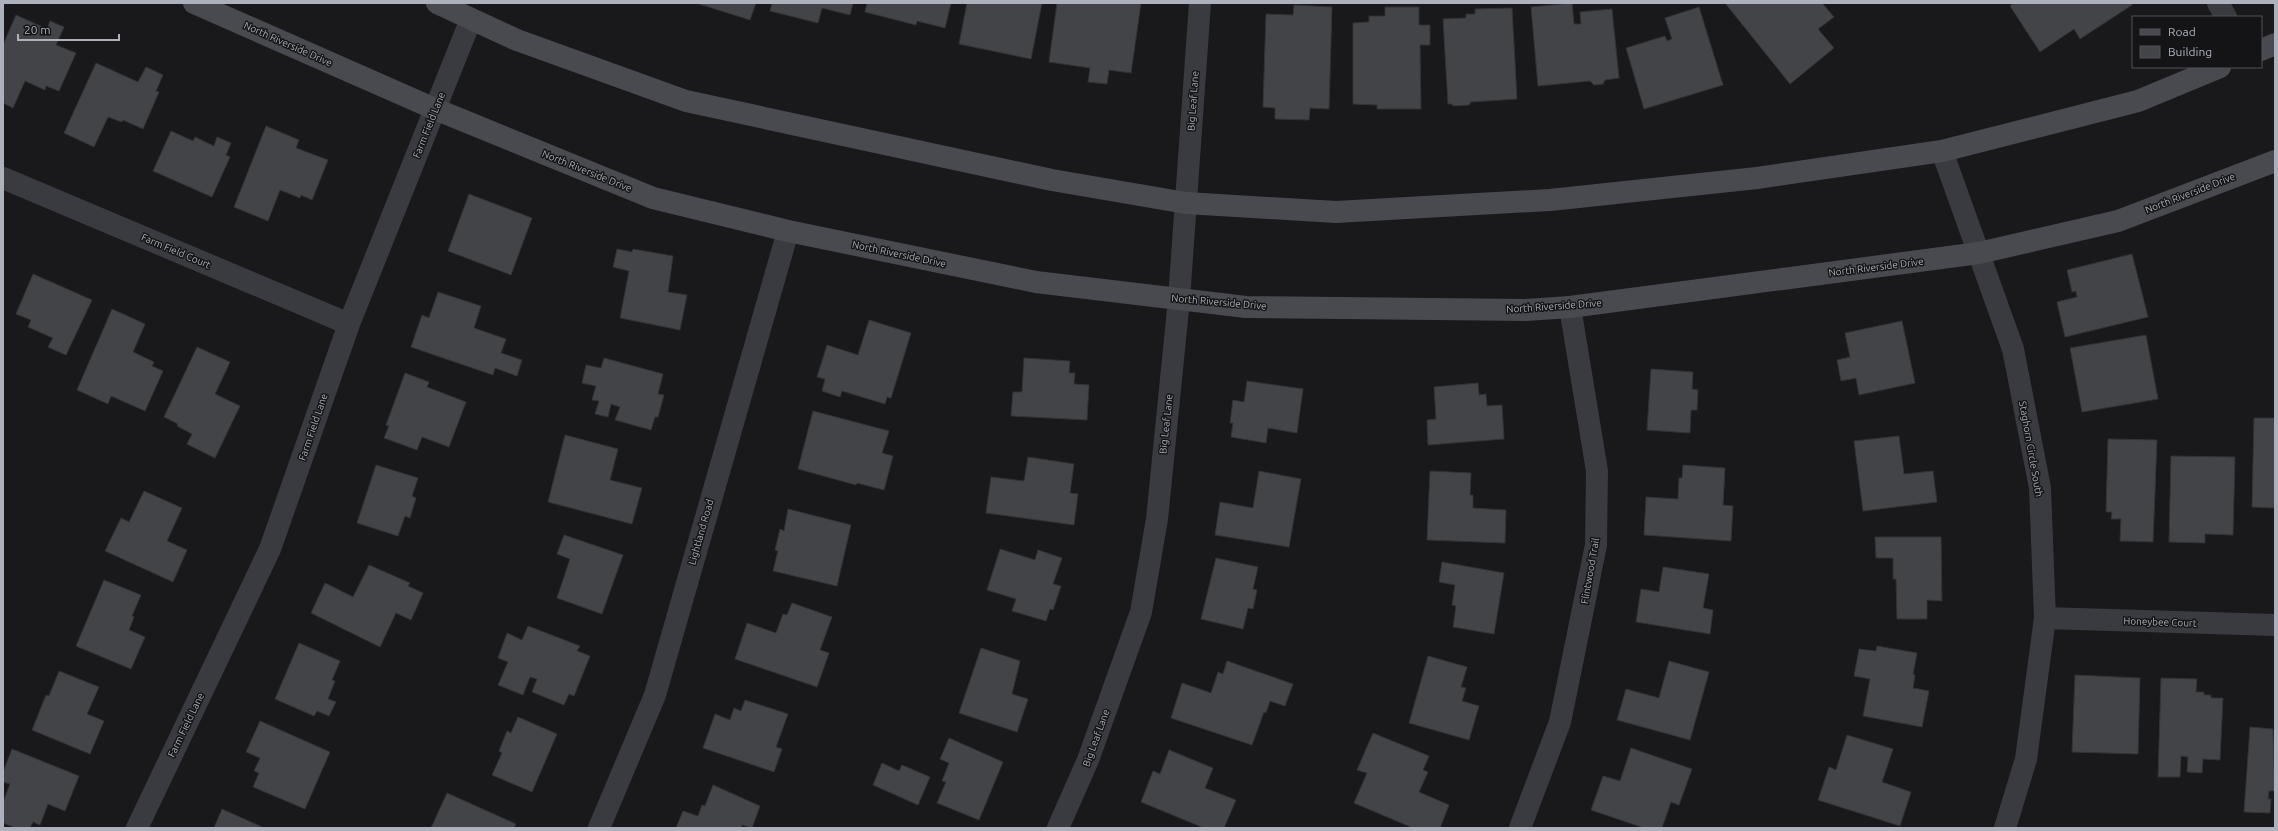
<svg xmlns="http://www.w3.org/2000/svg" width="2278" height="831" font-family="Ubuntu,sans-serif">
<style>
.building{fill:#434448;stroke:#333337}
.lines{fill:none;stroke-linecap:round;stroke-linejoin:round}
.minor{stroke:#3a3b40;stroke-width:22}
.tertiary{stroke:#3a3b40;stroke-width:22}
.secondary{stroke:#484a50;stroke-width:22}
.labels{text-anchor:middle;dominant-baseline:central;stroke-width:3;stroke-linejoin:round;paint-order:stroke}
.street-label{font-size:10px;fill:#acb1bb;stroke:#141416}
</style>
<rect width="100%" height="100%" fill="#19191b"/>
<path class="building" d="M696 3H756L750 20Z
M772 3H853L850 15 822 8 818 23 770 11Z
M867 3H951L945 28 917 21 916 25 865 12Z
M967 3H1042L1031 59 959 44Z
M1057 3H1141L1131 73 1109 70 1107 84 1088 82 1090 68 1049 62Z
M1572 3 1574 24H1581L1580 12 1612 9 1619 78 1605 80 1603 84 1594 85 1590 81 1538 86 1531 7Z
M1725 3H1822L1834 17 1818 29 1834 48 1790 84Z
M2014 3H2131L2132 5 2080 39 2074 29 2040 52 2010 6Z
M1294 5 1332 7 1329 109 1310 108 1309 120 1275 119V108L1263 107 1266 14 1293 15Z
M1385 7H1419V25H1430V45H1420L1421 109H1377V105L1353 104V23L1369 22V16H1385Z
M1699 7 1723 85 1644 109 1626 48 1665 36 1667 41 1672 39 1665 18Z
M1512 8 1517 99 1471 102 1469 105 1453 106 1452 104H1448L1443 19 1466 18V14H1475V9Z
M16 15 47 29 50 21 64 27 56 45 76 53 59 91 46 86 45 90 25 81 13 108 3 103V45Z
M96 63 138 82 146 67 163 75 156 91 159 92 143 129 123 120 122 122 108 117 94 147 64 133Z
M266 126 299 140 296 148 328 160 312 200 301 195 300 198 280 190 268 221 234 207Z
M171 131 193 141 195 137 214 146 217 137 231 143 226 155 230 157 212 197 153 171Z
M469 194 532 218 511 275 448 251Z
M617 249 632 252 633 249 673 256 668 292 687 295 680 330 620 318 629 271 613 267Z
M2132 254 2148 317 2065 337 2057 302 2077 297 2076 291 2072 292 2067 270Z
M33 274 92 300 66 355 48 347 53 338 28 327 31 320 16 314Z
M438 292 481 306 474 328 506 339 501 353 522 360 517 376 495 368 493 375 411 347 422 315 429 318Z
M112 309 145 324 133 352 154 362 152 366 163 371 145 411 111 396 108 404 77 390Z
M869 320 911 333 891 398 887 397 885 404 842 391 840 397 822 391 825 379 817 377 827 345 858 355Z
M1902 321 1915 383 1859 395 1856 378 1841 381 1837 360 1850 357 1845 333Z
M2146 335 2158 399 2082 412 2070 348Z
M197 347 230 362 215 394 240 406 215 458 187 444 192 434 177 426 178 424 164 417Z
M604 358 663 374 658 394 664 395 658 417H655L651 430 615 420 620 407 611 404 608 417 595 414 599 401 592 400 596 386 582 383 586 365 601 368Z
M1024 358 1070 361 1069 373H1075L1074 384 1089 385 1087 420 1011 416 1013 392H1022Z
M1651 369 1693 372 1692 389 1698 390 1697 410H1691L1690 433 1647 430Z
M405 373 429 382 427 387 466 402 449 447 422 437 417 450 384 438 389 426 386 425Z
M1247 381 1303 389 1297 433 1268 428 1266 443 1231 437 1233 423H1230L1233 400 1244 402Z
M1478 383 1479 395 1486 394 1487 406 1502 405 1504 439 1428 445 1427 420 1436 419 1434 387Z
M813 411 889 431 882 453 893 456 884 490 857 483 856 485 798 469Z
M2254 418H2275V508L2252 507Z
M565 435 618 449 610 480 642 488 632 524 548 502Z
M1899 436 1904 474 1933 471 1937 502 1863 511 1854 441Z
M2108 439 2157 440 2153 542 2120 541 2121 519H2111L2112 512H2106Z
M2171 456 2235 457 2233 535 2205 534V543L2169 542Z
M1028 457 1074 464 1070 493 1078 494 1074 525 986 513 991 477 1024 481Z
M376 465 418 478 412 496 416 498 410 518 405 516 398 536 357 523Z
M1683 465 1725 468 1723 505 1733 506 1731 541 1644 535 1646 497 1678 499 1679 478H1682Z
M1259 471 1301 479 1289 547 1215 535 1220 502 1253 508Z
M1430 471 1471 473 1470 495H1473V508L1506 510 1505 543 1427 540Z
M144 491 182 508 167 541 187 550 173 582 105 551 121 518 129 522Z
M788 509 851 525 837 586 773 571 778 551 775 550 780 529 784 531Z
M564 535 623 555 602 614 557 598 570 559 557 554Z
M1875 537H1941L1942 601 1927 600V619H1897L1896 579H1893V558H1876Z
M1000 549 1035 560 1038 550 1062 558 1053 584 1061 586 1053 610 1050 609 1046 621 1012 611 1016 599 987 590Z
M1216 558 1258 567 1253 589 1257 590 1253 609 1248 608 1243 629 1201 619Z
M1442 562 1504 573 1494 634 1453 627 1456 606 1452 605 1455 585 1439 582Z
M369 565 410 583 408 586 423 593 411 620 396 613 380 647 311 613 325 583 353 597Z
M1663 567 1709 574 1703 608 1713 610 1710 634 1636 622 1641 589 1659 592Z
M104 580 141 595 132 616 134 617 129 630 145 637 131 669 76 646Z
M792 603 832 617 820 650 829 653 817 687 735 659 747 623 776 633 783 614 787 615Z
M528 626 580 646 577 651 590 656 574 696 569 694 564 705 532 692 537 679 530 677 523 695 498 685 508 662 498 658 507 633 522 640Z
M299 643 340 661 332 680 335 681 328 699 336 702 329 716 317 711 314 716 275 699Z
M1877 646 1917 653 1913 674 1915 675 1913 688 1929 691 1922 727 1863 716 1870 679 1854 676 1859 649 1876 651Z
M981 648 1020 661 1012 694 1028 699 1017 732 959 713Z
M1428 656 1467 667 1461 687 1466 688 1462 701 1479 706 1469 740 1409 723Z
M1227 661 1293 684 1285 706 1270 701 1266 713 1264 712 1252 745 1171 718 1182 683 1211 693 1218 672 1223 674Z
M1669 661 1709 672 1690 740 1617 720 1626 689 1659 698Z
M59 671 99 687 87 714 104 721 90 754 32 730 46 695 49 696Z
M2075 675 2140 678 2138 754 2072 752Z
M2161 678 2197 679 2196 692H2204V695H2211V698H2223L2220 760 2203 759 2202 773 2187 772 2188 757 2181 756 2180 777H2158Z
M745 700 788 714 776 747 782 749 774 772 703 748 715 714 730 720 734 708 741 711Z
M518 717 557 734 532 792 492 775 502 753 499 751 507 731 511 733Z
M260 721 330 752 305 809 253 787 259 773 254 771 260 758 246 752Z
M2250 727 2273 729 2275 791H2269L2268 799H2271L2270 813 2244 812Z
M1373 733 1429 756 1423 770 1428 772 1419 792 1449 805 1440 828H1413L1354 803 1367 773 1357 770Z
M1847 735 1893 749 1882 782 1911 792 1900 826 1818 800 1829 767 1836 770Z
M949 738 1003 762 979 820 937 803 946 782 942 781 949 763 940 759Z
M1631 748 1692 769 1679 805 1671 802 1662 828H1644L1591 810 1603 776 1620 781Z
M12 749 79 776 65 811 48 804 40 825 33 822 30 828H16L3 823V802L10 784 3 782V772Z
M1169 750 1213 768 1205 788 1236 800 1224 828H1204L1141 802 1153 771 1160 774Z
M882 763 899 771 902 765 930 777 918 805 873 785Z
M713 785 760 806 752 828 742 825 741 828H676L683 811 698 816 702 805 705 806Z
M447 793 516 824 514 828H431Z
M222 809 262 827V828H214Z"/>
<g class="lines">
<path class="minor" d="M2218 3 2226 17
M3 178 349 324
M2045 618 2275 625
M137 828 270 549 349 324 471 19
M599 828 655 695 788 231
M1058 828 1088 760 1141 612 1157 519 1179 299 1200 3
M1520 828 1560 722 1596 545 1597 471 1570 307"/>
<path class="tertiary" d="M1942 151 2013 349 2040 488 2045 618 2026 759 2005 828"/>
<path class="secondary" d="M194 3 435 109 653 198 788 231 1036 282 1246 307 1526 310 1570 307 1979 253 2118 221 2275 161
M437 3 517 40 686 101 1052 180 1186 203 1336 212 1550 200 1757 178 1942 151 2138 101 2220 67
M2261 50 2275 44"/>
</g>
<g class="labels">
<g class="street-label">
<text transform="translate(288 44) rotate(24)">North Riverside Drive</text>
<text transform="translate(1193 101) rotate(-86)">Big Leaf Lane</text>
<text transform="translate(429 125) rotate(-68)">Farm Field Lane</text>
<text transform="translate(587 171) rotate(22)">North Riverside Drive</text>
<text transform="translate(2190 193) rotate(-21)">North Riverside Drive</text>
<text transform="translate(176 251) rotate(23)">Farm Field Court</text>
<text transform="translate(899 254) rotate(12)">North Riverside Drive</text>
<text transform="translate(1876 267) rotate(-7)">North Riverside Drive</text>
<text transform="translate(1219 302) rotate(5)">North Riverside Drive</text>
<text transform="translate(1554 306) rotate(-4)">North Riverside Drive</text>
<text transform="translate(1166 424) rotate(-84)">Big Leaf Lane</text>
<text transform="translate(313 427) rotate(-71)">Farm Field Lane</text>
<text transform="translate(2031 449) rotate(80)">Staghorn Circle South</text>
<text transform="translate(701 532) rotate(-74)">Lightland Road</text>
<text transform="translate(1590 571) rotate(-80)">Flintwood Trail</text>
<text transform="translate(2160 622) rotate(2)">Honeybee Court</text>
<text transform="translate(186 725) rotate(-64)">Farm Field Lane</text>
<text transform="translate(1096 738) rotate(-70)">Big Leaf Lane</text>
</g>
</g>
<rect width="2278" height="831" fill="none" stroke="#acb1bb" stroke-width="8"/>
<rect x="2132" y="16" width="130" height="52" fill="#141416" stroke="#515358"/>
<rect x="2140" y="29" width="20" height="6" fill="#484a50" stroke="#515358"/>
<text x="2168" y="36" font-size="12" fill="#acb1bb">Road</text>
<rect x="2140" y="46" width="20" height="12" fill="#434448" stroke="#515358"/>
<text x="2168" y="56" font-size="12" fill="#acb1bb">Building</text>
<path d="M18 34v6h101v-6" fill="none" stroke="#acb1bb" stroke-width="2"/>
<text x="24" y="34" font-size="12" fill="#acb1bb" stroke="#141416" stroke-width="3" paint-order="stroke">20 m</text>
</svg>
